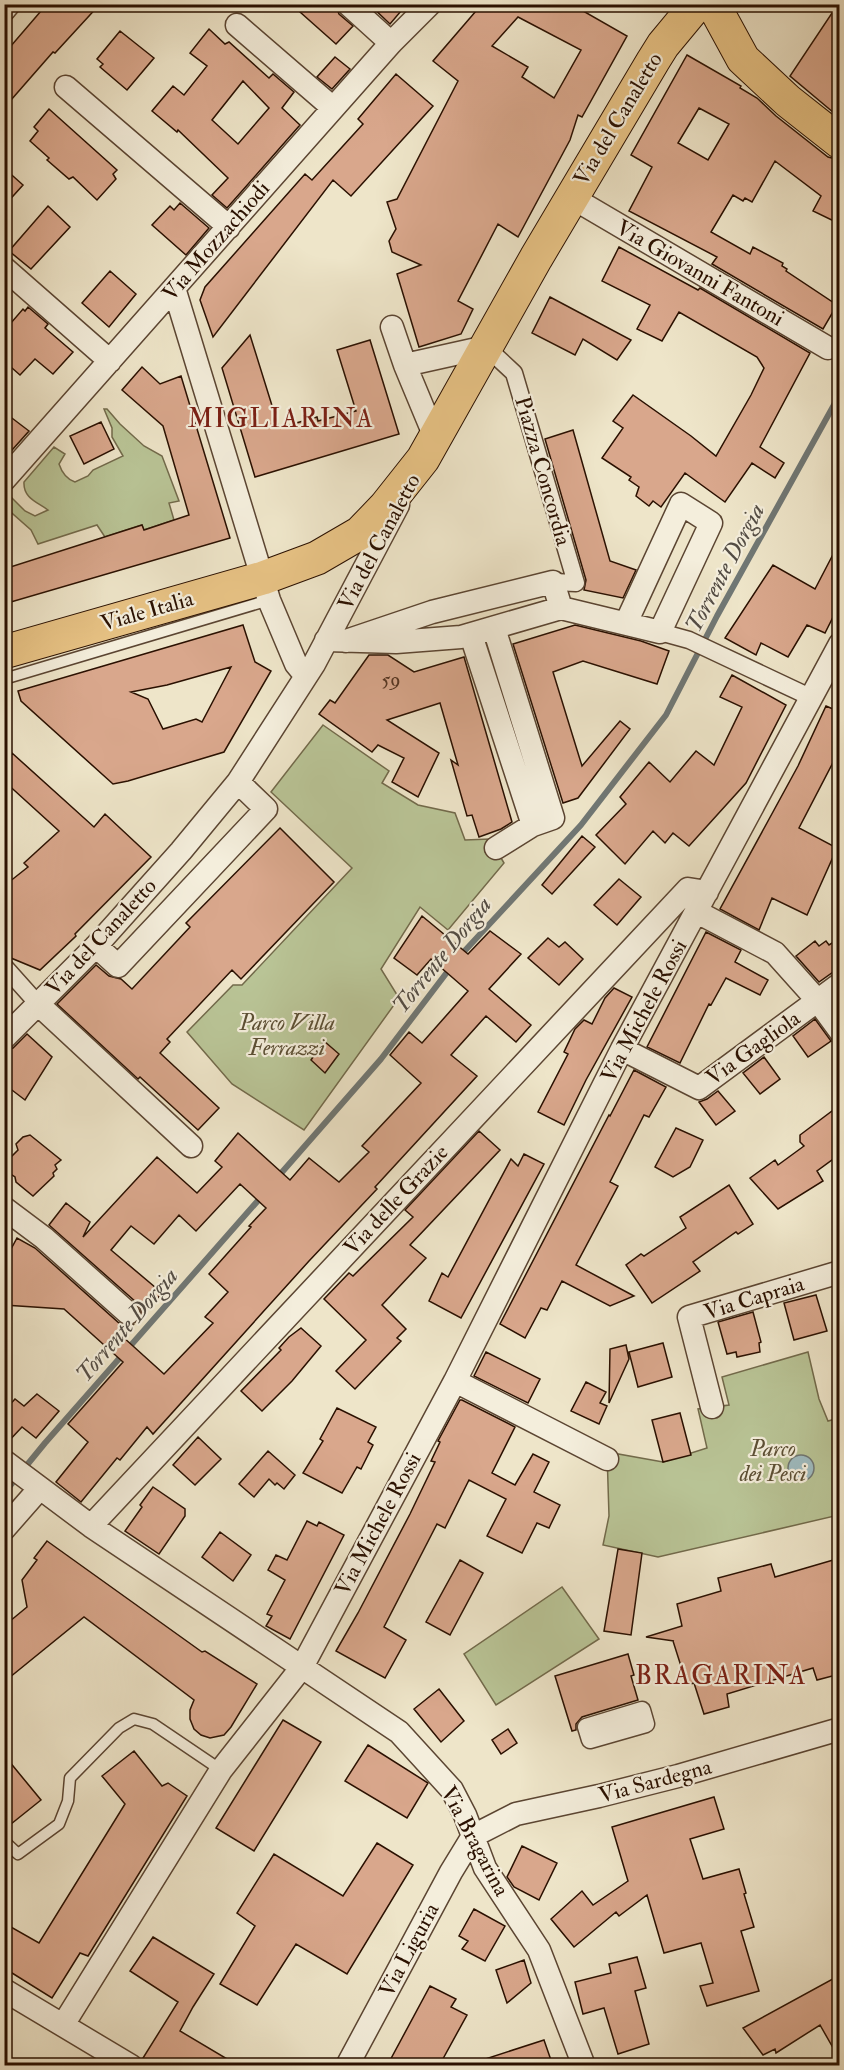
<svg xmlns="http://www.w3.org/2000/svg" width="844" height="2070" font-family="'IM FELL Double Pica',serif">
<style>
.green{fill:#b9c496;stroke:#726a4b;stroke-width:1.5}
.water{fill:#9fbcc1;stroke:#707774;stroke-width:1.5}
.lines{fill:none;stroke-linecap:round;stroke-linejoin:round}
.stream{stroke:#707774;stroke-width:6}
.building{fill:#d9a78c;stroke:#2a1000;stroke-width:1.5;fill-rule:evenodd}
.service-casing{stroke:#5b4532;stroke-width:13}
.pedestrian-casing{stroke:#5b4532;stroke-width:19}
.minor-casing{stroke:#5b4532;stroke-width:25}
.primary-casing{stroke:#2a1000;stroke-width:35}
.service{stroke:#f4eedc;stroke-width:10}
.pedestrian{stroke:#f4eedc;stroke-width:16}
.minor{stroke:#f4eedc;stroke-width:22}
.primary{stroke:#e7c284;stroke-width:33}
.labels{text-anchor:middle;dominant-baseline:central;stroke-width:4.5;stroke-linejoin:round;paint-order:stroke}
.number-label{font-size:20px;fill:#563623}
.street-label{font-size:22px;fill:#2a1000;stroke:#f4eedc}
.park-label{font-size:22px;font-style:italic;fill:#5c4f34;stroke:#f4eedc}
.water-label{font-size:24px;font-style:italic;fill:#534c44;stroke:#f4eedc}
.quarter-label{font-size:26px;letter-spacing:1.5px;fill:#7a1f14;stroke:#f4eedc}
</style>
<rect width="100%" height="100%" fill="#eee5c9"/>
<filter id="stains"><feTurbulence type="fractalNoise" baseFrequency=".00333" numOctaves="4"/><feColorMatrix values="0 0 0 0 .2 0 0 0 0 .09 0 0 0 0 .02 0 0 0 .5 -.17"/></filter>
<radialGradient id="worn" r=".72"><stop offset=".6" stop-color="#630" stop-opacity="0"/><stop offset="1" stop-color="#630" stop-opacity=".3"/></radialGradient>
<path class="green" d="M104 409H107L120 424 144 446 162 456 179 501 169 503 174 520 144 530 142 525 105 537 97 525 38 544 31 530 5 507 4 502 10 496 25 511 35 516 48 510C37 502 23 498 24 482L54 447 65 454 59 464C62 473 66 479 75 482L88 476 93 470 123 456 112 437V428Z
M323 725 389 771 382 783 418 805 455 813 465 840 490 839 504 863 448 930 420 907 381 969 399 998 304 1130 232 1084 187 1032 233 985H242L352 868 271 792Z
M808 1352 819 1399 828 1421 839 1418V1515L658 1557 603 1545 609 1516 607 1452 663 1462 707 1448 698 1409 729 1405 722 1377Z
M562 1587 599 1639 496 1705 464 1654Z"/>
<path class="water" d="M788 1468a13 13 0 1 1 26 0a13 13 0 1 1-26 0Z"/>
<g class="lines">
<path class="stream" d="M459 957 581 825 666 715 717 616 840 394
M276 1179 381 1059 451 967
M4 1493 45 1443 262 1196"/>
</g>
<path class="building" d="M47 4H100L55 53 53 52 4 108V54Z
M291 4H335L339 14 353 26 336 44Z
M369 4H407L390 24Z
M482 4H571L627 36 582 117 578 115 570 140 518 237 498 224 458 301 473 309 461 334 419 347 397 274 421 265 392 252 389 241 396 229 387 202 397 199 458 81 433 61ZM518 17 581 50 554 98 522 77 528 67 492 46Z
M838 4H840V118L790 76Z
M209 29 225 44 229 42 269 78 273 74 294 92 282 108 300 125 227 208 212 195 228 178 178 130 177 132 152 111 173 86 184 95 207 66 190 53ZM243 81 269 108 238 144 212 120Z
M120 31 154 58 127 90 100 67 103 64 97 59Z
M687 55 741 86 740 88 757 98 776 116 828 157 840 160V224L813 211 821 196 775 161 752 202 745 198 743 201 733 195 711 232 750 254 753 247 783 263 782 266 787 269 786 271 837 305 823 329 712 264 717 257 629 211 652 167 631 155ZM699 108 729 124 708 160 678 143Z
M335 57 350 69 332 89 317 77Z
M396 74 433 106 351 196 333 180 213 337 200 300 205 287 305 174 312 180 363 124 358 119Z
M49 109 117 170 113 174 116 179 97 200 73 177 69 179 47 160 49 158 30 141 38 131 34 127Z
M4 168 23 185 4 206Z
M180 203 209 228 186 255 152 225 170 206 174 210Z
M48 206 70 227 31 269 9 251Z
M619 247 698 290 700 288 810 353 760 447 784 463 775 478 752 463 725 502 685 473 661 507 653 501 649 506 636 496 639 487 629 480 631 477 602 458 623 428 613 421 633 395 691 436 716 456 751 395 764 368 757 357 679 312 662 341 637 329 650 305 602 281Z
M110 271 136 294 109 327 82 303Z
M550 297 631 340 617 360 583 339 575 355 532 333Z
M28 307 48 324 45 328 73 352 53 374 35 359 20 375 4 361V331L23 309 25 311Z
M250 335 279 428 317 417 318 421 356 411 337 350 370 340 399 434 255 477 222 368Z
M142 367 160 384 181 376 230 538 4 604V569L142 525 144 530 189 515 163 426 122 390Z
M4 412 29 431 4 459Z
M101 422 114 449 84 464 70 436Z
M573 430 610 561 636 570 623 598 584 590 586 580 545 439Z
M840 541V603L825 633 807 625 788 657 761 643 756 655 725 638 773 565 815 589Z
M243 625 255 662 271 671 224 752 128 781 113 784 21 701 18 691ZM231 667 202 722 196 719 163 729 148 699 131 692 167 685Z
M575 625 641 641 669 651 657 684 583 661 553 672 582 766 620 721 630 729 578 798 563 803 513 644Z
M369 655H388L414 672 464 657 512 822 501 829 479 837 472 815 467 816 451 760 458 765 440 703 387 720 439 753 418 797 392 782 404 758 378 745 372 752 319 714 330 700 335 703Z
M732 675 786 705 746 783 689 846 673 833 665 843 653 831 625 864 596 835 626 804 620 797 649 762 670 782 696 751 714 765 742 707 720 697Z
M826 706 840 712V749L799 828 837 848 807 915 772 898 759 930 720 909 798 766Z
M12 753 94 827 105 814 151 857 75 934 76 936 40 970 11 958 4 952V886L28 867 24 863 59 831 4 781V763Z
M280 828 334 882 241 979 232 970 167 1039 170 1042 160 1053 219 1108 198 1130 140 1077 138 1079 57 1004 96 965 109 976 121 979 132 989 190 927 186 923Z
M582 836 595 847 552 894 542 885Z
M619 879 641 897 617 925 594 905Z
M422 916 468 954 490 931 521 954 489 989 531 1025 516 1042 486 1016 451 1055 477 1076 375 1187 377 1189 309 1261 153 1434 147 1427 120 1460 117 1458 81 1502 56 1482 88 1442 68 1424 123 1362 64 1309 4 1305V1262L17 1238 35 1248 119 1323 126 1326 133 1325 123 1337 164 1374 213 1323 205 1317 228 1292 209 1274 251 1227 249 1226 266 1208 240 1184 196 1231 179 1215 154 1244 131 1226 111 1250 162 1293 141 1317V1309L137 1303 49 1225 66 1203 90 1222 83 1237 157 1157 197 1193 222 1167 215 1161 238 1133 290 1180 309 1158 339 1182 369 1152 362 1146 421 1083 390 1055 409 1032 422 1043 468 991 431 959 417 975 394 958Z
M706 932 741 950 735 962 768 980 760 995 726 978 711 1005 709 1004 680 1063 647 1047Z
M548 938 559 947 565 942 583 959 559 985 528 958Z
M840 938V967L819 982 796 956 815 941 819 946 826 941 829 945Z
M614 988 632 997 586 1080 564 1125 538 1112 568 1054 564 1052 575 1029 584 1020 592 1024 605 998Z
M815 1019 831 1041 808 1057 793 1036Z
M27 1034 52 1057 25 1100 4 1084V1051L13 1048Z
M324 1041 339 1054 325 1073 311 1060Z
M764 1057 780 1079 760 1094 743 1073Z
M634 1070 666 1087 649 1117 644 1115 610 1182 618 1186 576 1265 634 1296 610 1306 562 1281 547 1310 541 1308 525 1338 500 1324 609 1115 610 1116Z
M718 1091 735 1111 716 1125 699 1102 707 1099Z
M840 1105V1154L817 1171 823 1181 778 1209 750 1178 775 1160 778 1165 804 1146 800 1142V1135Z
M676 1128 703 1140 690 1167 673 1177 655 1167Z
M479 1131 500 1150 410 1245 426 1258 382 1305 406 1329 397 1338 401 1341 355 1389 336 1371 366 1340 324 1299 349 1273 353 1276 413 1217 405 1210Z
M30 1135 61 1160 55 1165 57 1169 53 1173 54 1176 33 1196 16 1182 15 1177 6 1171 9 1166 8 1160 18 1150 16 1144 23 1137Z
M524 1154 544 1164 461 1318 429 1301 442 1273 448 1277 511 1159 518 1166Z
M729 1185 753 1224 738 1234 736 1232 693 1262 700 1271 652 1303 626 1265 641 1254 644 1256 686 1228 680 1217Z
M816 1295 827 1331 794 1340 784 1303Z
M753 1312 761 1342 759 1343 760 1352 737 1357 736 1352 727 1354 718 1322Z
M301 1328 321 1346 292 1381 262 1411 241 1391 281 1350 279 1348 289 1337Z
M663 1343 672 1377 638 1387 629 1352Z
M626 1345 629 1359 609 1403 610 1349Z
M486 1352 540 1379 528 1403 474 1376Z
M586 1382 606 1392 600 1403 607 1406 599 1424 571 1411Z
M37 1394 59 1411 36 1438 22 1427 4 1446V1411L15 1399 24 1406Z
M460 1400H462L515 1427 492 1473 515 1485 533 1454 549 1462 534 1492 560 1505 549 1528 537 1523 522 1553 487 1536 506 1499 469 1480 445 1528 437 1524 384 1627 406 1640 385 1678 336 1651 358 1613 410 1514 435 1462 431 1461 440 1442 438 1441Z
M337 1408 376 1427 368 1442 373 1445 361 1469 357 1467 342 1493 303 1473 323 1441 320 1439Z
M680 1413 691 1455 663 1462 652 1420Z
M198 1437 221 1459 195 1485 173 1465Z
M268 1451 295 1475 284 1489 277 1483 275 1485 269 1479 254 1497 239 1484Z
M153 1487 185 1509V1516L159 1554 125 1531 142 1507 140 1505Z
M307 1521 317 1526 319 1522 344 1535 290 1639 266 1626 272 1616 267 1614 285 1580 268 1570 276 1555 287 1560Z
M220 1532 251 1555 233 1581 202 1557Z
M47 1541 202 1652 205 1651 257 1684 231 1727 224 1735 210 1738 201 1735 194 1729 190 1719V1710L194 1700 84 1617 4 1682V1626L27 1607 22 1580 37 1560 34 1558Z
M618 1549 642 1553 631 1635 604 1631Z
M840 1558V1613L834 1615 840 1631V1640L833 1642 840 1663V1674L817 1680 813 1668 727 1694 729 1707 704 1714 694 1683 687 1685 673 1641H674L646 1637 682 1626 677 1604 721 1591 718 1578 771 1564 775 1577Z
M460 1560 483 1573 450 1635 426 1622Z
M628 1654 634 1675 631 1676 638 1700 582 1717 576 1724V1730L572 1731 555 1676Z
M439 1689 464 1721 441 1742 414 1709Z
M283 1720 321 1742 254 1851 216 1828Z
M508 1729 517 1743 501 1754 492 1740Z
M368 1745 428 1783 407 1818 345 1781Z
M134 1751 162 1786 168 1783 187 1796 88 1956 80 1953 52 1998 4 1968V1923L39 1943 125 1804 102 1776Z
M4 1755 41 1800 11 1824 4 1816Z
M714 1797 724 1829 690 1839 703 1879 739 1869 746 1893 744 1894 754 1927 741 1931 759 1991 707 2006 700 1986 713 1983 701 1943 664 1953 647 1895 619 1916 616 1912 574 1947 551 1919 582 1891 593 1905 628 1881 612 1827Z
M377 1843 413 1865 347 1974 296 1944 257 2005 220 1984 255 1926 237 1913 274 1854 343 1896Z
M522 1846 557 1863 539 1900 514 1887 507 1877Z
M474 1909 505 1926 485 1961 462 1949 468 1941 459 1936Z
M153 1937 214 1974 193 2007 180 2031 239 2066H156L143 2058 178 2002 130 1971Z
M637 1957 646 1988 635 1991 649 2044 618 2054 604 2008 583 2014 575 1982 611 1973 609 1964Z
M524 1960 531 1983 507 2003 496 1970Z
M840 1975V2060L820 2025 776 2053 775 2049 763 2055 743 2028Z
M430 1986 456 1999 451 2007 467 2015 439 2066H387Z
M544 2040 553 2066H476V2062Z"/>
<g class="lines">
<defs>
<path id="service" d="M4 679 269 600
M4 1841 18 1854 59 1824 68 1801 70 1778 119 1728 134 1719 153 1724 221 1770"/>
<path id="pedestrian" d="M486 347 514 373 576 583 553 582
M660 632 689 640 810 697
M4 966 38 1004
M642 1710 646 1724 590 1740 586 1727Z"/>
<path id="minor" d="M348 4 391 43
M4 10 9 4
M237 25 333 108
M66 87 229 227
M571 197 828 348
M4 268 110 361
M174 288 269 600 296 664 306 676
M392 327 405 365
M435 437 405 365 486 347
M4 480 391 43 430 4
M561 608 660 632 711 523 681 504 626 623
M471 635 533 825 553 818 494 628
M326 640 396 642 461 637 561 608 553 582 432 612 346 641
M496 848 533 825
M697 912 775 953 818 1001 840 1031
M96 946 118 966 266 809 238 782
M38 1004 191 1146
M4 1038 96 946 181 851 238 782 314 664 398 505
M622 1049 699 1088 840 984
M4 1208 44 1238 128 1313
M455 1381 607 1459
M712 1407 689 1317 840 1272
M4 1461 91 1526 399 1732 452 1790 465 1815 485 1868 539 1950 584 2066
M91 1526 688 889 707 892
M4 1529 40 1488
M4 1990 131 2066
M63 2025 221 1770 302 1667 455 1381 622 1049 840 644
M347 2066 451 1872 473 1836 516 1814 599 1796 678 1776 840 1729"/>
<path id="primary" d="M713 4 743 59 788 101 840 142
M4 652 263 578 317 558 360 533 385 507 423 459 536 258 653 61 663 45 697 4"/>
</defs>
<use href="#service" class="service-casing"/>
<use href="#pedestrian" class="pedestrian-casing"/>
<use href="#minor" class="minor-casing"/>
<use href="#primary" class="primary-casing"/>
<use href="#service" class="service"/>
<use href="#pedestrian" class="pedestrian"/>
<use href="#minor" class="minor"/>
<use href="#primary" class="primary"/>
</g>
<g class="labels">
<g class="number-label">
<text x="391" y="679">59</text>
</g>
<g class="street-label">
<text transform="translate(618 119) rotate(-59)">Via del Canaletto</text>
<text transform="translate(216 241) rotate(-49)">Via Mozzachiodi</text>
<text transform="translate(700 273) rotate(30)">Via Giovanni Fantoni</text>
<text transform="translate(543 471) rotate(74)">Piazza Concordia</text>
<text transform="translate(379 542) rotate(-62)">Via del Canaletto</text>
<text transform="translate(147 611) rotate(-16)">Viale Italia</text>
<text transform="translate(101 937) rotate(-47)">Via del Canaletto</text>
<text transform="translate(644 1011) rotate(-62)">Via Michele Rossi</text>
<text transform="translate(753 1048) rotate(-36)">Via Gagliola</text>
<text transform="translate(396 1200) rotate(-47)">Via delle Grazie</text>
<text transform="translate(754 1298) rotate(-17)">Via Capraia</text>
<text transform="translate(378 1524) rotate(-62)">Via Michele Rossi</text>
<text transform="translate(655 1781) rotate(-15)">Via Sardegna</text>
<text transform="translate(475 1841) rotate(62)">Via Bragarina</text>
<text transform="translate(409 1950) rotate(-62)">Via Liguria</text>
</g>
<g class="park-label">
<text x="287" y="1023">Parco Villa<tspan x="287" dy="25">Ferrazzi</tspan></text>
<text x="773" y="1449">Parco<tspan x="773" dy="25">dei Pesci</tspan></text>
</g>
<g class="water-label">
<text transform="translate(725 568) rotate(-62)">Torrente Dorgia</text>
<text transform="translate(442 955) rotate(-51)">Torrente Dorgia</text>
<text transform="translate(127 1325) rotate(-49)">Torrente Dorgia</text>
</g>
<g class="quarter-label">
<text x="281" y="419">MIGLIARINA</text>
<text x="721" y="1676">BRAGARINA</text>
</g>
</g>
<rect width="844" height="2070" fill="none" stroke="#eee5c9" stroke-width="24"/>
<rect x="6" y="6" width="832" height="2058" fill="none" stroke="#2a1000" stroke-width="3"/>
<rect x="12" y="12" width="820" height="2046" fill="none" stroke="#2a1000" stroke-width="1.5"/>
<rect width="100%" height="100%" filter="url(#stains)"/>
<rect width="100%" height="100%" fill="url(#worn)"/>
</svg>
